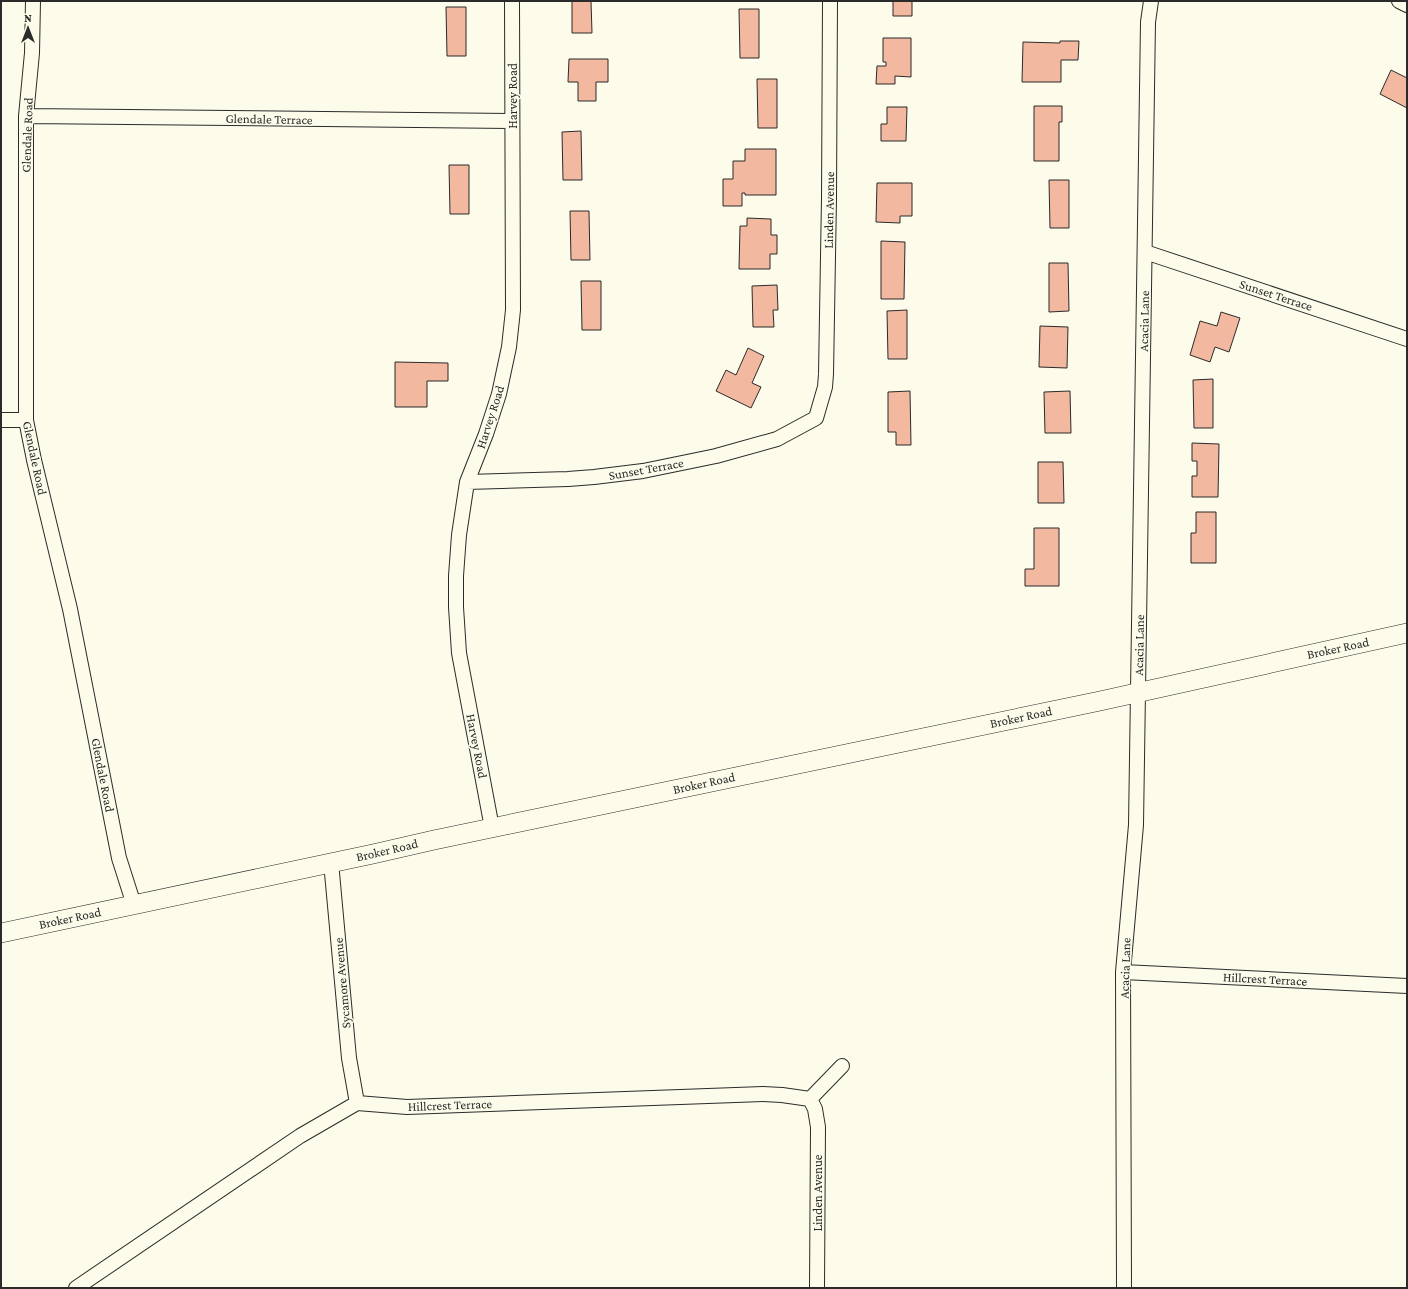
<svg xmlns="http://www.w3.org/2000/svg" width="1408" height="1289" font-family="'Crimson Pro',serif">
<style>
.building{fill:#f2b8a0;stroke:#2b2b2b}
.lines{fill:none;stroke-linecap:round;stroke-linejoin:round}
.street-casing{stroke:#2b2b2b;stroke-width:16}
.secondary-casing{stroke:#2b2b2b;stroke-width:20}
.street{stroke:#fdfbea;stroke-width:14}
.secondary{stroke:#fdfbea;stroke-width:19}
.labels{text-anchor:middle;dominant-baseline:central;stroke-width:3;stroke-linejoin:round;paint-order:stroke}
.street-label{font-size:13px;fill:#2b2b2b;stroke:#fdfbea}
</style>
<rect width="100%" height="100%" fill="#fdfbea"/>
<path class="building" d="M572 1H591L592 33H572Z
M893 1H912V16H893Z
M446 7H466V56H447Z
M739 9H759V58H740Z
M883 38H911V77L895 76V84H876L877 66H886V62H883Z
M1060 41H1079L1078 60H1061V82H1022L1023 42 1060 43Z
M569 59H608V82H596V101H578V82H568Z
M1391 70 1407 78V108L1380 94Z
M757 79H777V128H758Z
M1034 106H1062V122H1059V161H1034Z
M887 107H907L906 141H881V124H887Z
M581 131 582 180H563L562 132Z
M745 149H776V195H745V193H742V206H723V179H733V161H745Z
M449 165H469V214H450Z
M1049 180H1069V228H1050Z
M877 183H912V216H900V223L876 222Z
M570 211H589L590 260H571Z
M747 218 771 219V235H777V254H770V269H739L740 226H747Z
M881 241 905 242 904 299H881Z
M1049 263H1068L1069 311 1049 312Z
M581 281H601V330H582Z
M777 285 778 310H773L774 327H753L752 286Z
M907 310V359H888L887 311Z
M1221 312 1240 318 1229 352 1215 347 1210 362 1190 355 1200 321 1217 326Z
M1040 326 1068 327 1067 368 1039 367Z
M748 348 764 356 752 383 761 387 751 408 716 391 726 370 736 375Z
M395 362 448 363V381H427V407H395Z
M1213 379V428H1194L1193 380Z
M910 391 911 445H896V432H888V392Z
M1070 391 1071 433H1045L1044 392Z
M1192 443 1219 444 1218 497H1192V476H1197V461H1192Z
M1038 462H1063L1064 503H1038Z
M1196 512H1216V563H1191V533H1196Z
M1034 528H1059V586H1025V569H1034Z"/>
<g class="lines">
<defs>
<path id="street" d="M33 1 32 53 26 116V420L34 460 70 609 119 858 134 905
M1399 1 1407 5
M26 116 512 121
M1145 252 1407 339
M1 420H26
M467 482 568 479 594 477 643 471 716 456 777 439 816 418 825 387 826 374 829 198 830 1
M492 828 459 653 456 607V576L459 535 467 482 486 434 499 394 509 347 513 310 512 1
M331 862 349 1058 357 1103
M1123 972 1407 986
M810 1099 815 1109 818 1127 817 1288
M810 1099 842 1066
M76 1288 300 1136 357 1103 407 1107 763 1094 782 1095 810 1099
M1124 1288 1123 972 1136 825 1148 22 1151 1"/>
<path id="secondary" d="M1 933 373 854 434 840 1100 701 1407 633"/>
</defs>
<use href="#street" class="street-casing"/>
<use href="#secondary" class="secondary-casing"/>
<use href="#street" class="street"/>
<use href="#secondary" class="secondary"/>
</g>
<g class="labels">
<g class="street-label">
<text transform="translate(512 96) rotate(-90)">Harvey Road</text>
<text transform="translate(269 119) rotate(1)">Glendale Terrace</text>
<text transform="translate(27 135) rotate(-88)">Glendale Road</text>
<text transform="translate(829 210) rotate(-89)">Linden Avenue</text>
<text transform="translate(1276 295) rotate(18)">Sunset Terrace</text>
<text transform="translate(1144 321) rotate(-89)">Acacia Lane</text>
<text transform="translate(490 417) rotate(-72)">Harvey Road</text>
<text transform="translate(35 458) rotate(78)">Glendale Road</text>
<text transform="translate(646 469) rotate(-10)">Sunset Terrace</text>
<text transform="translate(1139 645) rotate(-89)">Acacia Lane</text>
<text transform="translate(1338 648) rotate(-12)">Broker Road</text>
<text transform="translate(1021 717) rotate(-12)">Broker Road</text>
<text transform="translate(477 746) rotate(79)">Harvey Road</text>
<text transform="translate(103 775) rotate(79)">Glendale Road</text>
<text transform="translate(704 783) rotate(-12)">Broker Road</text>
<text transform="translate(387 850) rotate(-13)">Broker Road</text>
<text transform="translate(70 918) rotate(-12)">Broker Road</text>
<text transform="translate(1125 968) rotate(-88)">Acacia Lane</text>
<text transform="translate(1265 979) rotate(3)">Hillcrest Terrace</text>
<text transform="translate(342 983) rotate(-95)">Sycamore Avenue</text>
<text transform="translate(450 1105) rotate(-2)">Hillcrest Terrace</text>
<text transform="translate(817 1193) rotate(-90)">Linden Avenue</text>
</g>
</g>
<rect width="1408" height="1289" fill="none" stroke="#2b2b2b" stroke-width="4"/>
<g transform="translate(28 28)" stroke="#fdfbea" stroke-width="3" paint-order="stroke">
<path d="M0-3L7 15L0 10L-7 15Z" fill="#2b2b2b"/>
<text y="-6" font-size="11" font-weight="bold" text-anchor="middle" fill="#2b2b2b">N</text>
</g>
</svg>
